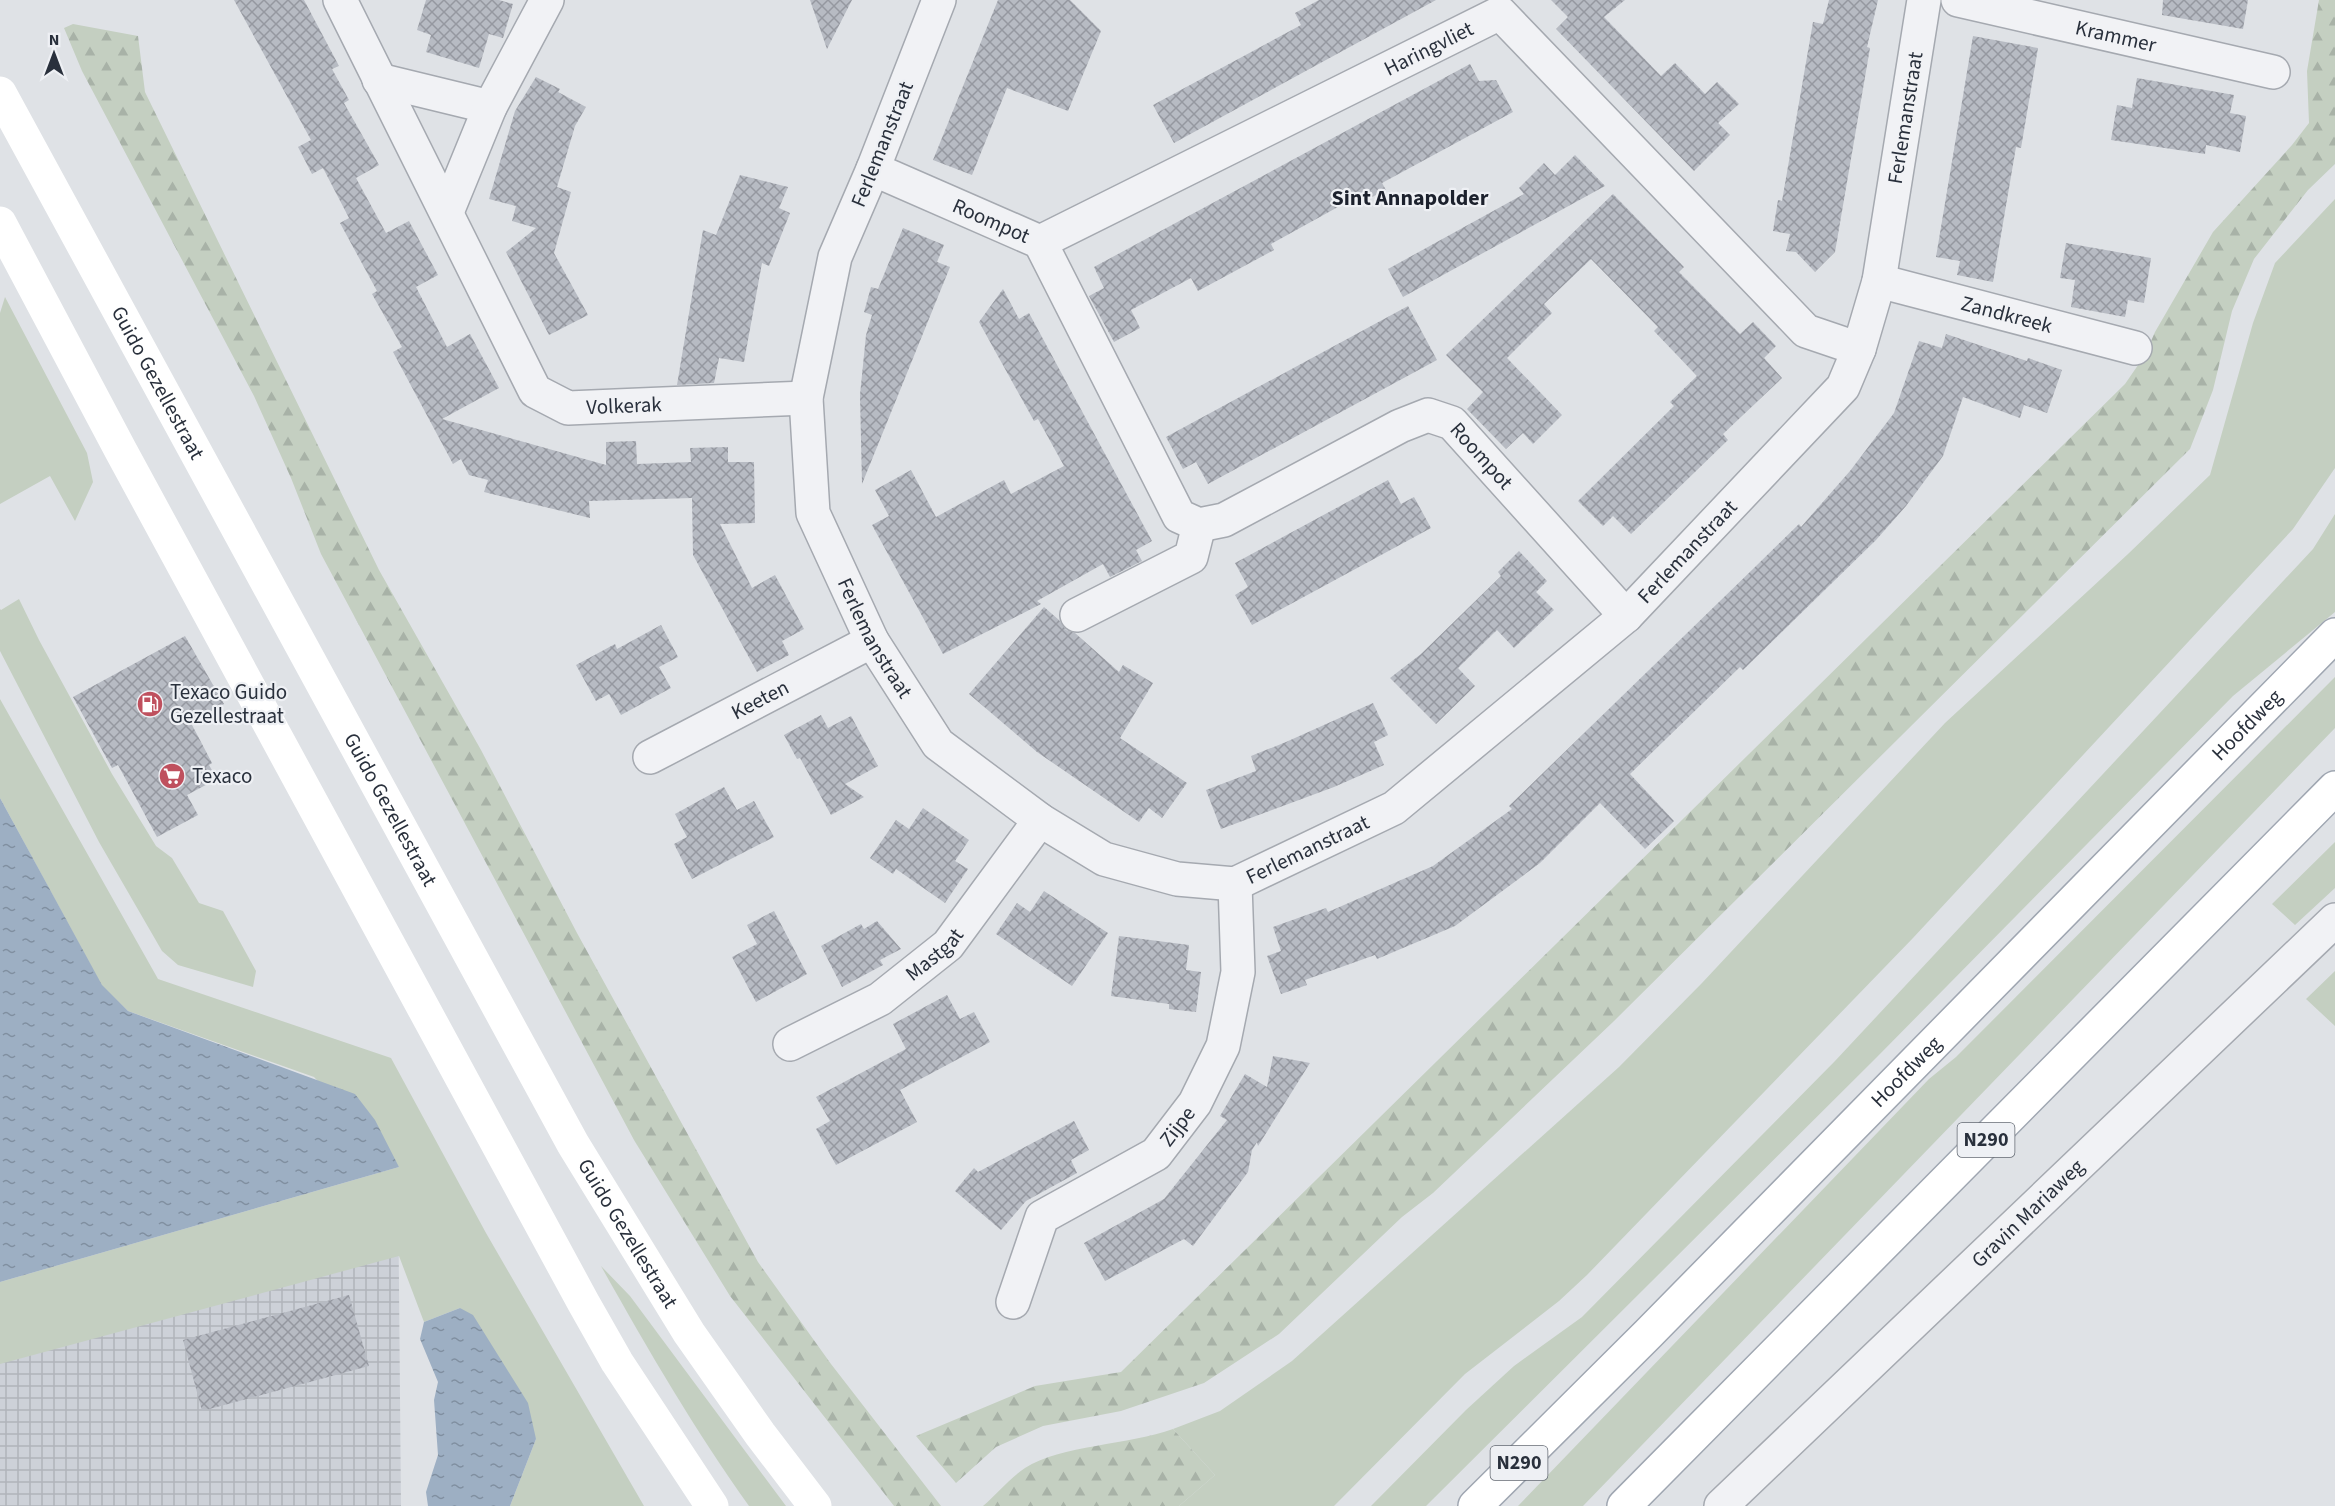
<svg xmlns="http://www.w3.org/2000/svg" width="2335" height="1506" font-family="'Source Sans 3',sans-serif">
<style>
.industrial{fill:url(#industrial-grid)}
.green{fill:#c4cfc1}
.forest{fill:url(#forest-firs)}
.water{fill:url(#water-ripples)}
.building{fill:url(#building-cross-hatch)}
.lines{fill:none;stroke-linecap:round;stroke-linejoin:round}
.minor-casing{stroke:#a5a9b0;stroke-width:36}
.primary-casing{stroke:#9fa6b1;stroke-width:36}
.minor{stroke:#f1f2f5;stroke-width:33}
.secondary{stroke:#fff;stroke-width:33}
.primary{stroke:#fff;stroke-width:33}
.labels{text-anchor:middle;dominant-baseline:central;stroke-width:4.5;stroke-linejoin:round;paint-order:stroke}
.shield{fill:#eef0f4;stroke:#646a73;stroke-width:1.5}
.shield-label{font-size:20px;font-weight:bold;fill:#29303c}
.street-label{font-size:21px;fill:#29303c;stroke:#eef0f4}
.poi-label{font-size:21px;fill:#29303c;stroke:#eef0f4;text-anchor:start}
.neighbourhood-label{font-size:22px;font-weight:bold;fill:#1c212d;stroke:#eef0f4}
</style>
<defs>
<pattern id="industrial-grid" width="8" height="8" patternUnits="userSpaceOnUse" patternTransform="scale(1.5)"><rect width="8" height="8" fill="#cdd1d8"/><path d="M0 4h8M4 0v8" fill="none" stroke="#b0b4ba"/></pattern>
<pattern id="forest-firs" width="22" height="20" patternUnits="userSpaceOnUse" patternTransform="scale(1.5)"><rect width="22" height="20" fill="#c4cfc1"/><path d="M5 1l3.5 6h-7zM16 11l3.5 6h-7z" fill="#a8b2a7"/></pattern>
<pattern id="water-ripples" width="26" height="14" patternUnits="userSpaceOnUse" patternTransform="scale(1.5)"><rect width="26" height="14" fill="#9dafc3"/><path d="M2 4q2-2 4 0t4 0M15 11q2-2 4 0t4 0" fill="none" stroke="#808fa0"/></pattern>
<pattern id="building-cross-hatch" width="8" height="8" patternUnits="userSpaceOnUse" patternTransform="scale(1.5)"><rect width="8" height="8" fill="#b7bbc3"/><path d="M0 0l8 8M0 8l8-8" fill="none" stroke="#9598a0"/></pattern>
</defs>
<rect width="100%" height="100%" fill="#dfe2e6"/>
<path class="industrial" d="M398 1176 401 1506H0V1286Z"/>
<path class="green" d="M2335 199V468L2293 529 1913 938 1587 1275 1559 1301 1465 1374 1334 1506H1179L1215 1475 1173 1429 1220 1411 1292 1361 1619 1067 1702 983 1945 723 2128 554 2210 475 2253 323 2275 263Z
M5 297 87 453 93 482 75 521 50 476 0 504V313Z
M2335 514V612L2233 696 1877 1057 1426 1506H1371L1466 1410 1514 1366 1582 1317 1835 1061 2313 549Z
M19 599 39 640 112 774 156 846 172 858 199 903 223 911 256 971 253 987 178 965 162 951 99 842 0 651V609L1 610Z
M2335 677V728L1583 1506H1518L1929 1079 1956 1057Z
M0 699 158 979 391 1058 486 1233 644 1506H510L536 1439 460 1308 424 1322 399 1256 0 1364V1282L399 1167 314 1077 128 1011 102 986 0 798Z
M2335 842V888L2295 925 2272 904Z
M2335 971V1026L2306 999Z
M601 1266 630 1296 786 1506H749C693 1427 648 1350 601 1266Z"/>
<path class="forest" d="M2319 0H2335V164L2308 190 2254 259 2232 311 2213 390 2190 449 1613 1022 1433 1193 1402 1217 1279 1334 1204 1383 1121 1411 1043 1426 996 1447 956 1483 916 1436 1035 1386 1121 1372 2125 384 2145 355 2155 332 2213 232 2292 145 2309 123 2307 71Z
M73 24 138 36 145 92 379 570 481 750 577 933 758 1262 831 1364 941 1506H894L730 1296 634 1140 321 554 291 478 254 396 82 71 64 28Z
M1173 1429 1215 1475 1179 1506H983C997 1494 1010 1478 1025 1468 1060 1445 1130 1445 1173 1429Z"/>
<path class="water" d="M0 798 102 985 128 1011 355 1094 375 1120 399 1167 0 1282Z
M460 1308 473 1315 528 1403 536 1439 510 1506H428L426 1492 438 1455 434 1400 438 1382 420 1339 424 1322Z"/>
<path class="building" d="M234 0H304L339 66 332 69 349 100 344 103 379 165 356 178 386 233 409 221 425 251 438 275 416 287 447 347 470 334 499 388 442 419 606 465V442L636 441 637 464 691 462 690 448 728 447V462H754L755 523 720 524 752 588 775 575 804 629 782 641 789 655 757 672 693 555 692 498 589 501 590 518 484 492 488 480 469 475 461 459 453 464 393 352 402 347 372 294 377 291 340 223 349 218 323 168 312 174 298 147 311 140Z
M426 0H499L513 4 503 38 489 34 479 68 426 52 431 35 417 30Z
M810 0H852L827 49Z
M998 0H1070L1101 31 1068 111 1007 88 972 175 933 160Z
M1319 0H1436L1174 143 1153 105 1301 25 1295 13Z
M1551 0H1625L1604 17 1661 76 1675 63 1705 94 1717 82 1739 104 1718 123 1730 135 1694 171 1556 29 1568 17Z
M1829 0H1878L1867 47 1870 48 1835 252 1815 272 1796 252 1786 251 1790 234 1773 231 1778 200 1782 201 1813 22 1823 24Z
M2163 0H2248L2243 29 2162 15Z
M1973 36 2038 48 2021 148 2016 147 1993 282 1957 275 1960 261 1936 257Z
M1470 64 1479 81 1496 80 1513 112 1382 183 1386 190 1360 203 1356 197 1271 244 1274 250 1198 291 1191 278 1131 310 1140 328 1114 342 1089 296 1104 288 1094 267Z
M536 77 560 89 558 92 586 107 575 126 557 187 571 192 554 253 588 315 549 335 506 252 536 228 512 221 516 206 489 199 515 111Z
M2137 78 2234 95 2230 113 2246 116 2240 152 2206 145 2205 154 2111 140 2117 105 2132 108Z
M1575 155 1605 186 1403 297 1388 269 1524 194 1519 188 1544 163 1555 175Z
M740 175 788 187 779 208 790 213 769 266 762 263 744 362 719 358 714 383 677 385 703 230 716 235Z
M1613 194 1684 267 1679 272 1740 334 1753 322 1776 346 1764 358 1782 378 1723 434 1728 440 1631 534 1613 516 1603 526 1578 501 1674 406 1670 402 1697 376 1654 331 1658 327 1591 259 1544 304 1552 313 1507 358 1562 415 1533 444 1523 433 1506 449 1467 409 1483 392 1446 355Z
M903 228 944 245 937 262 950 267 862 484 860 395 866 335 872 315 864 312 871 287 878 289Z
M2066 243 2151 258 2144 303 2128 300 2125 317 2071 307 2075 280 2060 278Z
M1003 289 1019 319 1029 313 1152 541 1136 550 1142 561 1110 577 1103 564 1037 601 1041 604 943 654 872 525 889 516 875 490 911 470 936 517 1004 480 1011 494 1064 466 1038 419 1034 421 979 322Z
M1408 306 1437 360 1208 484 1196 462 1183 469 1166 437Z
M1946 334 2027 361 2028 358 2062 370 2047 413 2024 405 2020 418 1963 397 1943 456 1906 506 1876 540 1743 670 1740 667 1630 774 1674 821 1645 849 1600 803 1540 863 1455 926 1377 959 1375 955 1305 980 1307 985 1281 994 1267 956 1281 951 1273 927 1326 908 1328 912 1433 866 1512 809 1509 806 1754 568 1799 524 1801 527 1850 471 1894 413 1919 341 1942 348Z
M1388 480 1401 504 1414 497 1431 528 1252 625 1235 595 1248 587 1235 563Z
M1519 551 1547 581 1536 592 1554 610 1514 648 1497 630 1458 668 1475 686 1436 724 1390 678 1421 654 1501 576 1498 572Z
M1044 607 1059 620 1066 630 1075 633 1119 672 1123 665 1153 683 1120 738 1187 783 1162 818 1149 808 1139 822 1037 752 969 694Z
M661 625 678 657 659 667 671 688 621 715 609 694 596 701 576 665 615 644 617 649Z
M185 636 224 704 191 723 212 763 209 765 217 779 187 795 198 815 157 837 118 765 112 768 73 697Z
M1373 703 1388 735 1374 742 1384 765 1334 787 1221 829 1206 790 1256 771 1251 756 1286 742Z
M821 715 828 728 851 716 878 766 845 784 864 797 831 815 800 758 797 759 784 735Z
M724 787 737 810 754 801 774 837 692 879 674 844 687 837 675 814Z
M923 808 969 840 955 861 968 869 945 903 896 869 893 874 870 858 896 820 909 829Z
M1044 891 1108 933 1072 986 996 934 1017 903 1030 912Z
M774 911 807 974 756 1002 732 957 757 944 747 925Z
M877 921 901 949 880 960 883 965 842 987 821 946 861 924 864 929Z
M1119 936 1189 945 1186 970 1201 972 1196 1012 1169 1009V1004L1111 996Z
M947 995 960 1019 974 1012 990 1042 900 1090 917 1122 836 1165 816 1129 830 1121 816 1097 906 1049 893 1024Z
M1273 1056 1310 1063 1258 1146 1257 1142 1252 1150 1248 1172 1193 1246 1184 1239 1105 1281 1084 1243 1164 1199 1227 1120 1220 1116 1245 1074 1267 1087Z
M1074 1121 1089 1150 1071 1160 1077 1173 1026 1201 1001 1230 955 1191 974 1168 978 1172Z
M349 1295 369 1366 202 1411 183 1340Z"/>
<g class="lines">
<defs>
<g id="minor">
<path id="s1" d="M340 0 535 391 568 408 806 398"/>
<path id="s2" d="M939 0 873 169 835 257 806 398 813 513 872 641 938 744 1040 820 1104 859 1177 879 1235 884 1394 808 1626 616 1843 387 1859 349 1879 281 1924 0"/>
<path id="s3" d="M1958 0 2273 72"/>
<path d="M379 80 490 107"/>
<path id="s4" d="M873 169 1040 242 1179 516 1199 525 1224 520 1400 426 1428 415 1452 423 1626 616"/>
<path d="M447 212 490 107 547 0"/>
<path id="s5" d="M1040 242 1500 13 1806 331 1859 349"/>
<path id="s6" d="M1879 281 2135 348"/>
<path d="M1077 615 1191 557 1199 525"/>
<path id="s7" d="M650 757 872 641"/>
<path id="s8" d="M790 1044 880 999 948 945 1040 820"/>
<path id="s9" d="M1013 1302 1042 1217 1156 1154 1195 1103 1223 1046 1238 972 1235 884"/>
<path id="s10" d="M1721 1506 2335 920"/>
</g>
<g id="primary">
<path id="s12" d="M1475 1506 1648 1334 2335 635"/>
<path d="M1624 1506 2335 788"/>
</g>
</defs>
<use href="#minor" class="minor-casing"/>
<use href="#primary" class="primary-casing"/>
<use href="#minor" class="minor"/>
<g class="secondary">
<path id="s11" d="M0 93 573 1144 689 1333 760 1434 815 1506"/>
<path d="M0 223 121 451 583 1302 617 1362 712 1506"/>
</g>
<use href="#primary" class="primary"/>
</g>
<defs>
<symbol id="fuel-disc" viewBox="-11 -11 22 22"><circle r="9.5" fill="#bf505e" stroke="#eef0f4"/><path d="M-5.5-6h7V0h2V4h1.3V-2.5L3-4.5l.8-.8L6-3V5H2.5V1h-1V6h-7ZM-4.2-4.7v3.2H.2V-4.7Z" fill="#fff"/></symbol>
<symbol id="supermarket-disc" viewBox="-11 -11 22 22"><circle r="9.5" fill="#bf505e" stroke="#eef0f4"/><path d="M-6-5.5h2.5l.6 2H6L4.5 2H-2.5L-4.4-4H-6ZM-1.5 3.2a1.3 1.3 0 1 0 .1 0ZM3 3.2a1.3 1.3 0 1 0 .1 0Z" fill="#fff"/></symbol>
</defs>
<g fill-rule="evenodd">
<use href="#fuel-disc" x="135" y="689" width="30" height="30"/>
<use href="#supermarket-disc" x="157" y="761" width="30" height="30"/>
</g>
<g class="labels">
<g class="shield">
<rect x="1957.5" y="1123" width="57" height="34" rx="4.5"/>
<rect x="1490.5" y="1446" width="57" height="34" rx="4.5"/>
</g>
<g class="shield-label">
<text x="1986" y="1140">N290</text>
<text x="1519" y="1463">N290</text>
</g>
<g class="street-label">
<text stroke="none"><textPath href="#s3" startOffset="162">Krammer</textPath></text>
<text stroke="none"><textPath href="#s5" startOffset="434">Haringvliet</textPath></text>
<text stroke="none"><textPath href="#s2" startOffset="2206">Ferlemanstraat</textPath></text>
<text transform="translate(882 144) rotate(-68)">Ferlemanstraat</text>
<text stroke="none"><textPath href="#s4" startOffset="129">Roompot</textPath></text>
<text stroke="none"><textPath href="#s6" startOffset="132">Zandkreek</textPath></text>
<text stroke="none"><textPath href="#s11" startOffset="330">Guido Gezellestraat</textPath></text>
<text stroke="none"><textPath href="#s1" startOffset="530">Volkerak</textPath></text>
<text stroke="none"><textPath href="#s4" startOffset="836">Roompot</textPath></text>
<text stroke="none"><textPath href="#s2" startOffset="1702">Ferlemanstraat</textPath></text>
<text stroke="none"><textPath href="#s2" startOffset="676">Ferlemanstraat</textPath></text>
<text stroke="none"><textPath href="#s7" startOffset="124">Keeten</textPath></text>
<text stroke="none"><textPath href="#s12" startOffset="1098">Hoofdweg</textPath></text>
<text stroke="none"><textPath href="#s11" startOffset="816">Guido Gezellestraat</textPath></text>
<text stroke="none"><textPath href="#s2" startOffset="1216">Ferlemanstraat</textPath></text>
<text stroke="none"><textPath href="#s8" startOffset="171">Mastgat</textPath></text>
<text stroke="none"><textPath href="#s12" startOffset="612">Hoofdweg</textPath></text>
<text stroke="none"><textPath href="#s9" startOffset="255">Zijpe</textPath></text>
<text stroke="none"><textPath href="#s10" startOffset="424">Gravin Mariaweg</textPath></text>
<text stroke="none"><textPath href="#s11" startOffset="1302">Guido Gezellestraat</textPath></text>
</g>
<g class="poi-label">
<text x="170" y="692">Texaco Guido<tspan x="170" dy="24">Gezellestraat</tspan></text>
<text x="192" y="776">Texaco</text>
</g>
<g class="neighbourhood-label">
<text x="1410" y="198">Sint Annapolder</text>
</g>
</g>
<g transform="translate(54 54)" stroke="#eef0f4" stroke-width="4.5" paint-order="stroke">
<path d="M0-4.5L10 22L0 15L-10 22Z" fill="#29303c"/>
<text y="-9" font-size="16" font-weight="bold" text-anchor="middle" fill="#29303c">N</text>
</g>
</svg>
